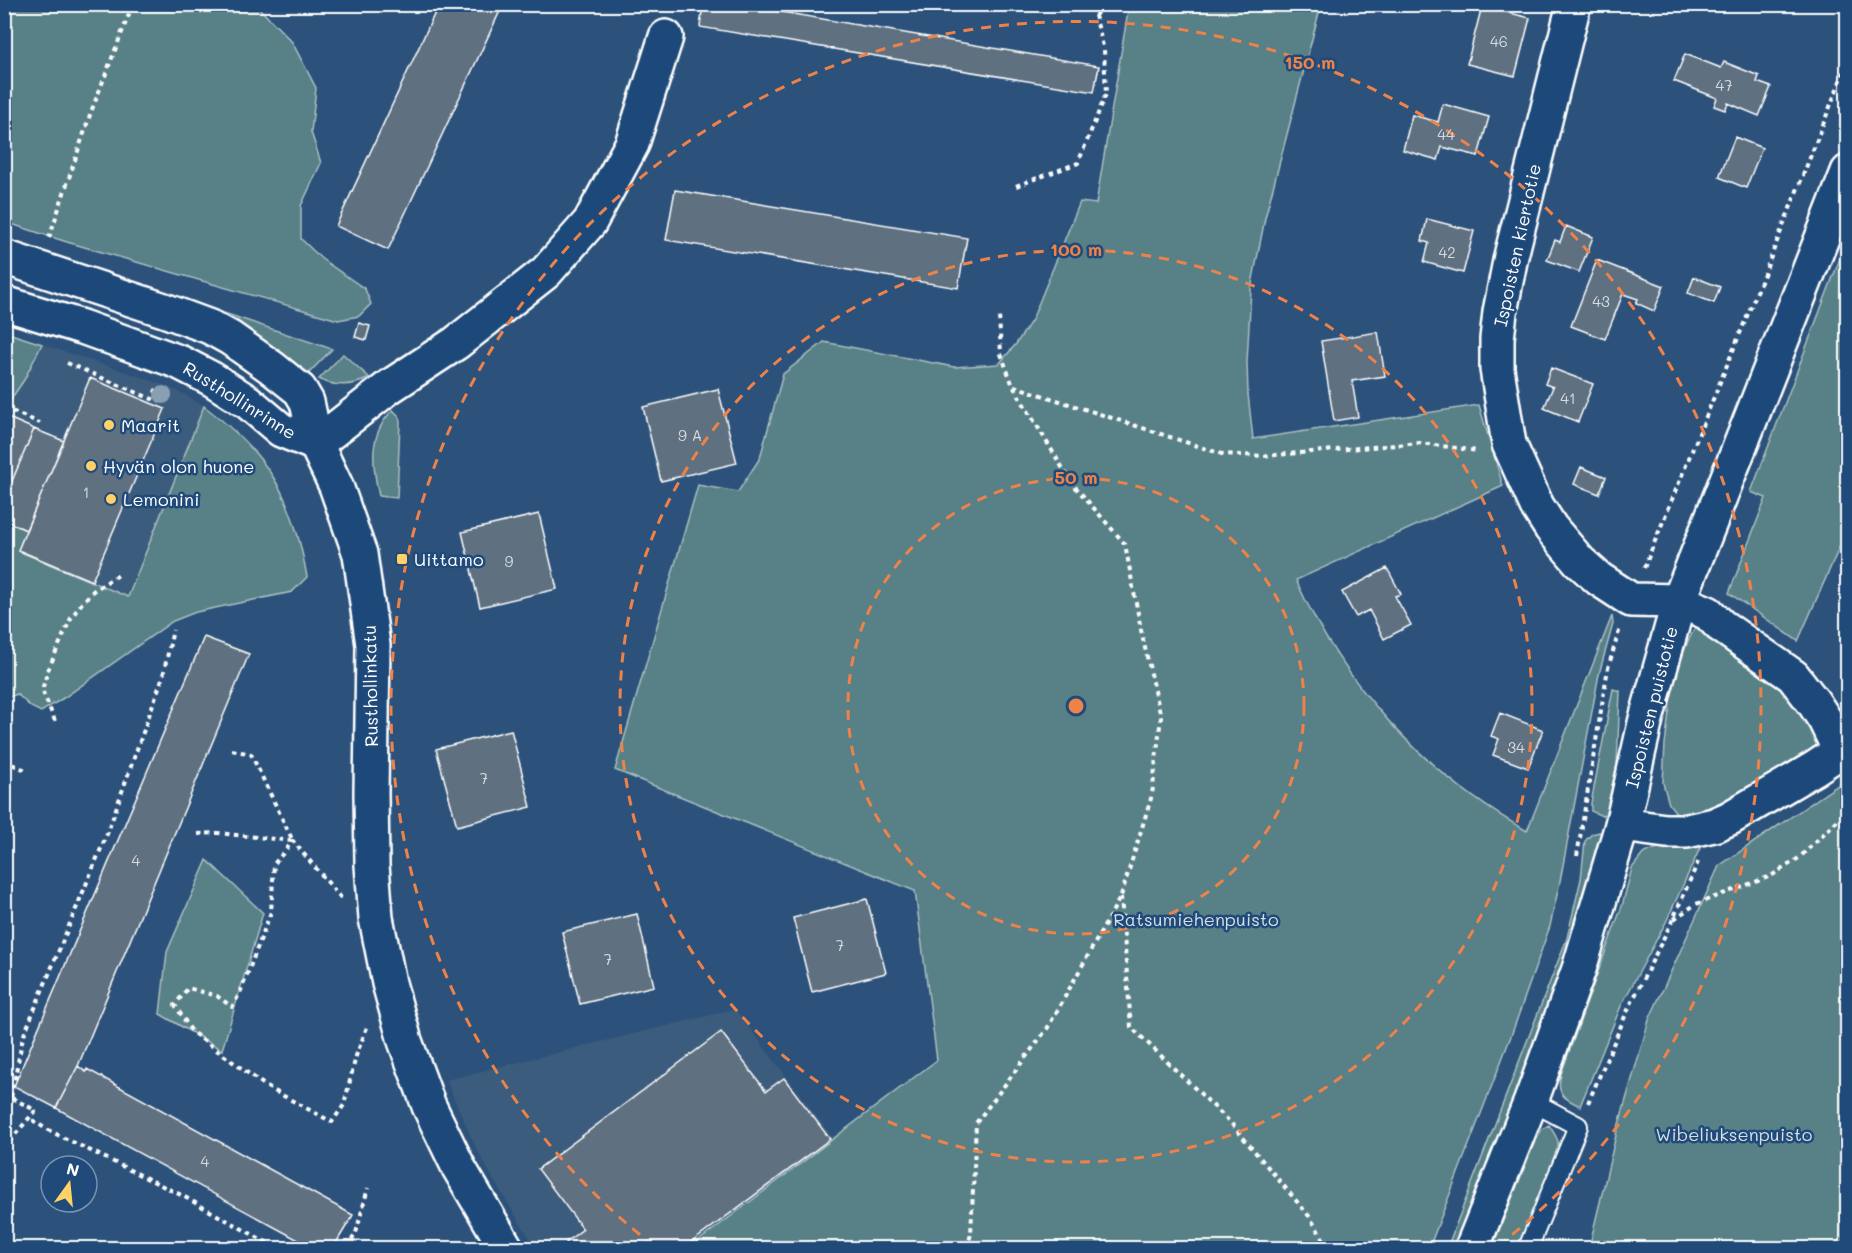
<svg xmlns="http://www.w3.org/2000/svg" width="1852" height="1253" font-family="Mali,sans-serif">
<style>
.built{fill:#3b5b7c}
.green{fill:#588087;stroke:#acc0c3;stroke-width:1.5}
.building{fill:#5f7080;stroke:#fff;stroke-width:1.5}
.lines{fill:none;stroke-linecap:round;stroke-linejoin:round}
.service-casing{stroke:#fff;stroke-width:22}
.minor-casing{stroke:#fff;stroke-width:38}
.secondary-casing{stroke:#fff;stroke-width:38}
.path{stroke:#fff;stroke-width:4;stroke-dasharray:4.5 4.5;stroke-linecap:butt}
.service{stroke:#1f4a7a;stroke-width:18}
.minor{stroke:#1f4a7a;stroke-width:33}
.secondary{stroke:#1f4a7a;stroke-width:33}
.tree{fill:#89a0b3}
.ring{fill:none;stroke:#ee8249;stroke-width:3;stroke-dasharray:10 8}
.poi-dot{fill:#ffd166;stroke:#1f4a7a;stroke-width:2}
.labels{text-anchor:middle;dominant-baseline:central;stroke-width:5;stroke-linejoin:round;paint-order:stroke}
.number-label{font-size:15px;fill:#d7dbdf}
.street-label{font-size:18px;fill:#fff;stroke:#1f4a7a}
.poi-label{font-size:18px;fill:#fff;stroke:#1f4a7a;text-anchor:start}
.park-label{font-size:18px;fill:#d5dfe1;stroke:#1f4a7a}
.centre{fill:#ee8249;stroke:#1f4a7a;stroke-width:3}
.ring-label{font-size:18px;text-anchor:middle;font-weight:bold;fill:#ee8249;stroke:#1f4a7a;stroke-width:5;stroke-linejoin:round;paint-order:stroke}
</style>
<rect width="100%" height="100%" fill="#2c527b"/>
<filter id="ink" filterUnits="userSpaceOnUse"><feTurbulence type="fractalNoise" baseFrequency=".0167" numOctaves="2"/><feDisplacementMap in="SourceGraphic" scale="12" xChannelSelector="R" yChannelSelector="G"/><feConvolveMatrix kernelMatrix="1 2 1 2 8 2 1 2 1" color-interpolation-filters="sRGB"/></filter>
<g filter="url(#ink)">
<path class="built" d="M5 332 150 380 178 391 204 406 128 597 5 545Z
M735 1009 833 1138 687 1248H536L496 1184 477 1150 446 1080Z"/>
<path class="green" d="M5 4 256 5 292 42 316 88 311 132 321 163 301 206V239L323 260 365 289 371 304 359 316 338 320 67 242 5 222Z
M1129 5H1321L1265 218 1251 289 1247 362 1248 394 1253 439 1479 405 1503 486 1296 580C1343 685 1426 775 1527 831L1612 616 1613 624 1599 674 1560 881 1550 926 1511 1036 1429 1248H689L937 1060 915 891 615 770 698 485 738 492 760 458 783 374 824 342 954 367 999 364 1016 344 1032 320 1080 202 1096 204Z
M1847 240V530L1798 641 1729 593 1766 498 1751 492Z
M218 311 332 349 309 373 250 331 217 313Z
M5 332 42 344 24 380 9 402 5 400Z
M343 354 370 378C353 386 336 388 319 379Z
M204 406C269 455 293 496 307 577L292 592 196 612 173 621 65 697 41 712 31 707 17 694 5 699 4 520 26 530 18 551 128 597Z
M393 410 399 416 400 421 397 498 379 496C372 465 368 434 393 410Z
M1700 619 1759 662 1804 710 1818 744 1721 812 1689 819 1677 814 1669 804 1663 783 1665 744 1673 681 1688 641Z
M1613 689 1620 691 1617 765 1606 814 1602 816 1591 811V803Z
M1847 779V1248H1589L1617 1131 1649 1020 1719 866Z
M1599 832 1602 835 1582 914 1550 1006 1520 1082 1493 1157 1455 1248H1447L1567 938 1581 879 1585 841 1592 834Z
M1701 846 1666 922 1621 1006 1580 1106C1563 1098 1556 1094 1561 1074L1622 906 1632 868 1643 854 1659 847 1676 848Z
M207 860 263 913 222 1050 160 1014 167 952Z
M1549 1125C1552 1130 1557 1137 1558 1142 1561 1160 1526 1229 1517 1248H1492L1536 1139 1542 1129Z"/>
<path class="building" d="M439 4H486L500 11 388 250 336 226Z
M703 4H734L1099 66 1094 92 700 27Z
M1482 6 1530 18 1515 76 1467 64Z
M1685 54 1721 68 1724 62 1759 76 1757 82 1771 87 1759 116 1728 103 1725 110 1714 106 1717 98 1674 81Z
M1443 104 1489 117 1478 156 1442 147 1438 160 1403 150 1412 115 1438 122Z
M1735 137 1762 148 1746 188 1719 177Z
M675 190 967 238 958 288 666 240Z
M1427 219 1474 231 1463 273 1424 262 1429 243 1422 241Z
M1566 226 1593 237 1579 272 1547 260 1555 240 1560 242Z
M1597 260 1664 286 1654 311 1636 303 1638 299 1623 294 1605 339 1571 326Z
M1694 277 1720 287 1714 303 1688 293Z
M359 323 370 326 366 340 355 337Z
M1378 332 1385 376 1352 381 1358 417 1334 421 1321 341Z
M1551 368 1593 384 1578 422 1544 408 1553 387 1545 384Z
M90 378 165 409 92 581 18 550Z
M718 389 737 463 661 481 643 407Z
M4 416 34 429 4 500Z
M34 429 64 441 26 530 4 520V500Z
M1581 467 1606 477 1599 494 1574 484Z
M539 514 557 589 480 607 462 532Z
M1387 568 1401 594 1395 596 1411 625 1384 639 1369 610 1356 617 1342 592Z
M204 637 249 654 78 1066 56 1108 14 1086Z
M1500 713 1543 730 1528 768 1493 755 1499 739 1491 736Z
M511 730 531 807 457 826 436 749Z
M867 899 886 973 812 992 793 918Z
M637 914 654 986 580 1004 562 932Z
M721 1032 766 1091 784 1078 830 1139 684 1248H571L566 1242 583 1229 538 1169Z
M78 1066 86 1072 87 1069 353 1215 333 1248H313L56 1108Z"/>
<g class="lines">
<defs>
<path id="service" d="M1528 1248 1578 1126 1531 1101"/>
<path id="minor" d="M1574 4 1511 256 1500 312 1497 339V369L1509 444 1537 506 1551 528 1579 561 1599 579 1631 600 1679 601 1708 613 1720 625 1793 676 1814 703 1825 720 1840 751
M4 257 164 310 210 327 230 338 271 367 300 390 307 402 316 444 336 486 360 554 373 645 371 793 372 865 376 918 389 983 405 1041 429 1106 459 1168 506 1248
M4 303 82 327 179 362 212 379 248 402 281 430 316 444
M316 444 389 387 456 343 546 272 590 222 632 144 666 37
M1622 825 1666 831H1687L1714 825 1730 818 1815 768 1848 746"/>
<path id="secondary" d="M1472 1248 1531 1101 1579 969 1622 825 1646 719 1679 601 1848 172"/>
</defs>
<use href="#service" class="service-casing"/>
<use href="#minor" class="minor-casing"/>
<use href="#secondary" class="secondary-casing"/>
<path class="path" d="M1095 16 1103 4
M1016 186 1078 163 1106 94 1104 50 1092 4
M49 238 91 112 133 4
M67 363 152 399 157 388
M1014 386 1222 454 1263 456 1420 443 1478 451
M4 408 40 423
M1644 568 1761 282 1848 61
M55 721 42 690 48 670 71 618 82 603 93 591 121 573
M4 761 26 770
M198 834 218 833 293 841 251 754 232 750
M1577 856 1608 668 1620 628
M1121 897 1131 1027 1230 1122 1309 1216 1329 1248
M341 898 293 841 274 864 271 912 240 993 232 1007 217 996 188 988 175 1005 192 1032 267 1087 332 1122 344 1105 356 1056 367 1027
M1674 919 1696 904 1771 876 1799 858 1848 810
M4 1094 35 1110
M11 1097 23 1037 107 834 163 676 173 630
M1588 1103 1626 1014 1673 919 1698 862
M35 1110 34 1121 46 1129 181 1195 277 1248
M4 1148 35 1111
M347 1248 356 1233 368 1188
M967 1248 971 1234 976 1123 1047 1029 1121 896 1152 795 1161 717 1142 635 1125 544 1071 482 1013 386 1001 354 999 315"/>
<use href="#service" class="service"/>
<use href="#minor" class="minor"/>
<use href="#secondary" class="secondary"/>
</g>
<circle class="tree" cx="163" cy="395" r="9"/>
</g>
<g class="ring">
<circle cx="1076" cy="706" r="228"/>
<circle cx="1076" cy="706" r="456"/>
<path d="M654 1246A685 685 0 1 1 1498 1246"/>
</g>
<g class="poi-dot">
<circle cx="109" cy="425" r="6"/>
<circle cx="91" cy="466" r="6"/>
<circle cx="111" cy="499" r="6"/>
<rect x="396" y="553" width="12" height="12" rx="3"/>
</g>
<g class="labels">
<g class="number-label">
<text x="1499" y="41">46</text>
<text x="1724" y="85">47</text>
<text x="1446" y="134">44</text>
<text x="1447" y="252">42</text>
<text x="1601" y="301">43</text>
<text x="1568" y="398">41</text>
<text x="690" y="435">9 A</text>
<text x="86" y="492">1</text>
<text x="509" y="561">9</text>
<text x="1516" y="747">34</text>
<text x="484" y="778">7</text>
<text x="136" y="860">4</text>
<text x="840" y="945">7</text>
<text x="608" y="959">7</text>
<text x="205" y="1161">4</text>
</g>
<g class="street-label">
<text transform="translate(1517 245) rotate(-78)">Ispoisten kiertotie</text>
<text transform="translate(240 400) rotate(32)">Rusthollinrinne</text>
<text transform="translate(370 686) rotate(-91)">Rusthollinkatu</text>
<text transform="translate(1651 707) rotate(-76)">Ispoisten puistotie</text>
</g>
<g class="poi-label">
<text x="121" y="425">Maarit</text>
<text x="103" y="466">Hyvän olon huone</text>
<text x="123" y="499">Lemonini</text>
<text x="414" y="559">Uittamo</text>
</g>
<g class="park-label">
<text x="1196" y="919">Ratsumiehenpuisto</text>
<text x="1734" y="1134">Wibeliuksenpuisto</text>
</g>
</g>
<circle cx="1076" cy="706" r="9" class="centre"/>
<g class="ring-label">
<text x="1310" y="69">150 m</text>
<text x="1076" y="256">100 m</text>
<text x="1076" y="484">50 m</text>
</g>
<rect width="1852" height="1253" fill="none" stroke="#1f4a7a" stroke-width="24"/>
<rect x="12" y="12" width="1828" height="1229" fill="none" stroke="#fff" stroke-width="2" filter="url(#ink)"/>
<g transform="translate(69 1184) rotate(15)"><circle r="28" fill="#1f4a7a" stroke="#7992af" stroke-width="1.5"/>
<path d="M0-4.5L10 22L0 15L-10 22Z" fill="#ffd166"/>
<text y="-9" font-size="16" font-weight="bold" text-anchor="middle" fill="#ffffff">N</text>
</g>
</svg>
